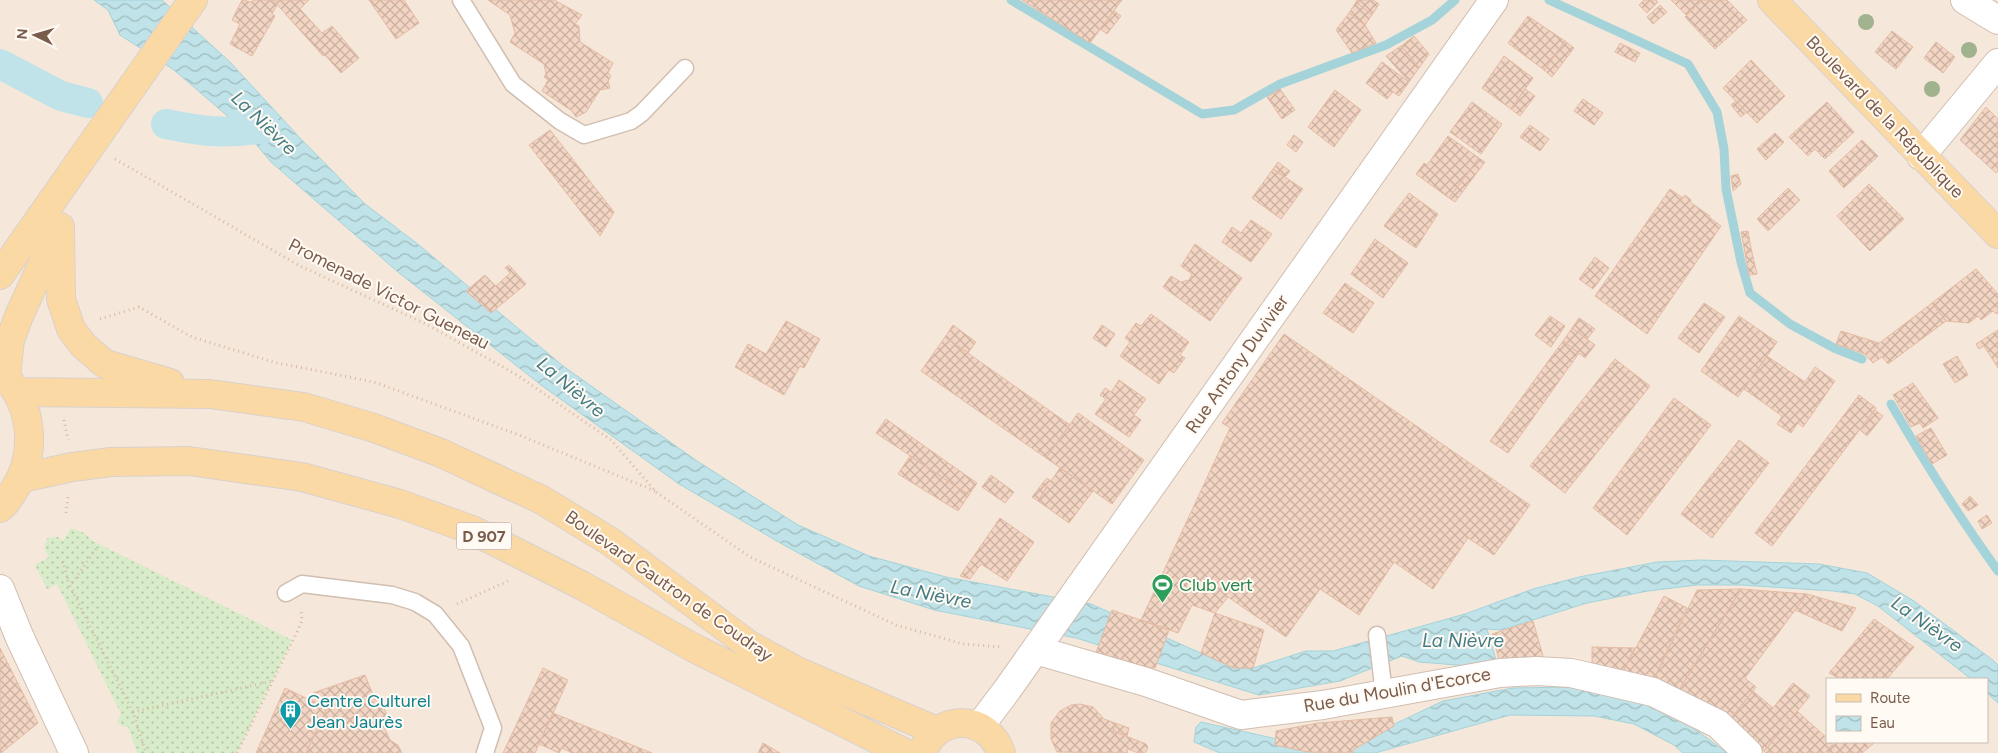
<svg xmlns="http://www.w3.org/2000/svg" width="1998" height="753" font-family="Figtree,sans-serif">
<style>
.residential{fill:#f5e8da;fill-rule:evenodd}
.grass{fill:url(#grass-dots)}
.water{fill:url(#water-waves);stroke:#a5d3da}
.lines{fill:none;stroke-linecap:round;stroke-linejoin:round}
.stream{stroke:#a5d3da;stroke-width:9}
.canal{stroke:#bfe3e8;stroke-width:30}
.building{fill:url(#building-cross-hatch);stroke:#e6bba3}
.service-casing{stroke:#d1beb0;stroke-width:19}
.minor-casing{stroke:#d1beb0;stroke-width:30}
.primary-casing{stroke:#dad1cd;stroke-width:30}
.path{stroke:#d9b8a5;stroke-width:3;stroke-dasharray:1 4;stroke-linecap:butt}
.service{stroke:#fff;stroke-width:16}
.minor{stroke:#fff;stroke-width:28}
.primary{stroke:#fbd9a5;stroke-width:28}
.tree{fill:#a0b28e}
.labels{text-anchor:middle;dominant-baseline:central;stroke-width:4;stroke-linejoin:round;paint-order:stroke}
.shield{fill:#fffaf3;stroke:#a28b7f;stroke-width:1}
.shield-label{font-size:16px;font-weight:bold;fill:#7a5c4d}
.street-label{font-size:18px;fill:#7a5c4d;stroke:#fffaf3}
.leisure-label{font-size:18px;fill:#27864d;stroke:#fffaf3;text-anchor:start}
.culture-label{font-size:18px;fill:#0d838f;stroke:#fffaf3;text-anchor:start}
.water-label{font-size:19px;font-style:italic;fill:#437c86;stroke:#fffaf3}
</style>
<defs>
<pattern id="grass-dots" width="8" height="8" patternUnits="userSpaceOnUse" patternTransform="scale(1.25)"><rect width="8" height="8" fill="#d8ecc9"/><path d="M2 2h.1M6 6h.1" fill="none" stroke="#b4c2a5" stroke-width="1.8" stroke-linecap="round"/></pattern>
<pattern id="water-waves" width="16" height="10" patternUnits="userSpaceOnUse" patternTransform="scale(1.25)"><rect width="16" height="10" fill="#bfe3e8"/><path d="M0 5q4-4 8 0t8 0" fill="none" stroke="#a0bbbe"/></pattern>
<pattern id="building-cross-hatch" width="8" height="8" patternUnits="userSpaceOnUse" patternTransform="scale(1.25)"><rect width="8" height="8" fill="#f3d5c3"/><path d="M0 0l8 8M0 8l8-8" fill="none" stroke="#cab0a1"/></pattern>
</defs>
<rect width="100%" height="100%" fill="#fdf6ec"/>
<path class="residential" d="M0 0H1998V753H0ZM1827 679H1987V742H1827Z"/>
<path class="grass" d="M71 528 84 533 93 541 292 640 237 753H137L128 727 121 726 117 721 121 714 57 584 47 589 35 565 49 557 44 548 47 538 58 537 63 541Z"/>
<path class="water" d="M94 0H162L230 62 300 138 365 204 419 245 563 366 697 461 798 525 869 556 946 577 1091 604 1234 668H1253L1306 651H1333L1465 614 1533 589 1579 577 1657 562 1701 560 1819 564 1867 573 1914 601 1994 661 1998 665V703L1987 693V679H1971L1878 606 1855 594 1833 591 1741 585H1697L1648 591 1587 603 1501 630 1487 629 1496 660 1470 666 1419 662 1402 656 1340 681 1259 695 1076 638 934 610 859 586 789 548 679 484 541 385 398 272 271 162 245 131 174 70 120 35 108 10Z
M1568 687C1595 690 1622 694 1648 704 1677 714 1703 735 1727 753H1683L1674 745 1634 724 1594 716 1510 715 1375 753H1220L1194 742 1196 727 1201 722 1286 741 1382 730 1443 701 1513 688Z"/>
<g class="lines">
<path class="stream" d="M1011 0 1202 114 1234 110 1280 84 1386 45 1432 20 1455 0
M1549 0 1688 64 1717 112 1724 149 1726 189 1741 262 1750 293 1790 324 1834 348 1862 359
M1891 404C1924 461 1959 517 1998 571"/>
<path class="canal" d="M0 64 61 96 88 103
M166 124C204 132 226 134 266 128"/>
</g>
<path class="building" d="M242 0 252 2 253 0H273L277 5 272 14 275 16 252 56 230 44 240 24 232 20Z
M273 0H309L300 9 322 33 332 26 359 58 341 73 325 55 323 56Z
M369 0H404L419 23 396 39Z
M488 0H554L582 15 575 24 579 26 580 42 613 63 608 73 611 76 608 81 610 88 600 90 586 112 576 117 572 111 542 91 548 80 544 77 546 74 544 64 510 42 515 33 510 15Z
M1022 0H1122L1090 43Z
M1357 0H1373L1379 4 1372 15 1356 2Z
M1644 0H1656L1658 2 1647 13 1639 5Z
M1671 0H1702L1686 15Z
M1702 0H1727L1747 20 1715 49 1685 17Z
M1356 2 1372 15 1365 25 1349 13Z
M1660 5 1667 12 1653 24 1647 17Z
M1114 11 1121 16 1107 34 1100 29Z
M1349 13 1365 25 1376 43 1352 53 1336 30Z
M1528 16 1565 41 1544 70 1508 43Z
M1892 31 1913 47 1896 69 1875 52Z
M1414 36 1429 54 1419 68 1401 46Z
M1565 41 1574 48 1552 77 1544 70Z
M1936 42 1955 57 1943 73 1924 58Z
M1620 43 1640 53 1635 62 1615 52Z
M1401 46 1419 68 1409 82 1386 56Z
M1504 56 1533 78 1511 109 1482 88Z
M1751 60 1785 96 1757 123 1723 88Z
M1382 62 1409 82 1399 96 1393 92 1387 99 1366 83Z
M1280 89 1295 110 1282 119 1267 97Z
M1525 89 1535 96 1520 116 1511 109Z
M1335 90 1361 110 1334 147 1308 127Z
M1583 99 1603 113 1594 125 1574 111Z
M1736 101 1747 112 1741 117 1731 105Z
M1472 102 1502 124 1481 154 1450 132Z
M1827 102 1854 132 1825 159 1815 149 1808 156 1789 137Z
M1986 107 1998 119V171L1996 173 1960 140Z
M1530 125 1549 139 1540 151 1520 137Z
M550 130 614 212 600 236 529 145Z
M1775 133 1784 142 1766 160 1757 149Z
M1294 135 1303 142 1296 152 1287 145Z
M1448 136 1479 158 1449 198 1416 174 1424 163 1427 165Z
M1862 140 1878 156 1844 188 1829 171Z
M1479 158 1485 162 1455 202 1449 198Z
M1278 162 1290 171 1285 177 1273 169Z
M1273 169 1303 189 1281 219 1252 198Z
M1738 174 1741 184 1733 191 1731 176Z
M1869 184 1904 219 1870 251 1837 216Z
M1788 188 1800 200 1768 231 1757 219Z
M1670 189 1683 198 1685 195 1691 200 1690 202 1710 216 1709 217 1721 226 1647 334 1595 296Z
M1409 193 1438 214 1416 248 1384 226Z
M1251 220 1272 234 1251 262 1222 242 1232 227 1241 233Z
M1748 231 1751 248 1745 253 1741 232Z
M1375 239 1408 263 1383 298 1351 274Z
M1195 244 1242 278 1210 321 1163 287 1171 276 1181 282 1189 280 1192 274 1181 266Z
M1751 248 1757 274 1749 275 1745 253Z
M1595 257 1609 268 1593 289 1579 279Z
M509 265 526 284 491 313 466 291 485 275 496 286 510 273 505 268Z
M1976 269 1998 294V313L1996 314 1993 311 1981 320 1978 316 1969 323 1946 321 1932 303Z
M1345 283 1374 303 1353 333 1323 313Z
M1704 303 1725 317 1699 353 1678 338Z
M1932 303 1946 321 1888 364 1882 357 1873 363 1865 354Z
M1151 314 1189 342 1180 355 1185 358 1174 373 1169 370 1159 384 1120 356 1130 342 1125 338 1136 323 1141 326Z
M1550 316 1565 326 1551 347 1535 335Z
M1739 316 1777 342 1738 397 1701 371Z
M1579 318 1595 329 1587 339 1572 328Z
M786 321 820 339 804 368 800 366 784 395 735 367 748 344 766 354Z
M953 325 976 342 968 353 945 337Z
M1102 325 1115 334 1106 347 1093 338Z
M1572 328 1595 345 1585 358 1563 341Z
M1998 330V368L1984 346 1979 349 1976 344Z
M1841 331 1879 343 1865 354 1836 344Z
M1284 334 1530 505 1494 555 1468 538 1433 589 1394 562 1359 615 1320 589 1286 637 1228 597 1215 613 1192 605 1178 633 1141 620 1230 428 1222 423Z
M945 337 1070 425 1046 458 921 371Z
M1563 341 1579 353 1508 453 1490 441Z
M1767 356 1805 382 1815 367 1835 381 1803 427 1798 423 1791 433 1777 424 1782 416 1744 389Z
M1957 356 1968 375 1955 383 1943 364Z
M1615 359 1650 386 1565 493 1530 466Z
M1119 380 1146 399 1134 415 1141 420 1129 437 1095 414 1106 399 1100 395 1105 388 1111 392Z
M1913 383 1938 418 1923 428 1920 423 1911 427 1893 395Z
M1859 395 1876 408 1772 546 1755 533Z
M1674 398 1711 425 1627 535 1593 508Z
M1875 410 1883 416 1867 436 1860 430Z
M1078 413 1144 460 1112 504 1046 458Z
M886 419 977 483 969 495 876 433Z
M1931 428 1947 455 1932 464 1916 436Z
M1739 440 1769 463 1712 538 1681 514Z
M910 456 969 495 958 511 898 474Z
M1060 468 1093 491 1069 523 1038 501 1047 487 1042 484 1047 478 1051 481Z
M991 475 1014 492 1005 503 982 487Z
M1042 484 1047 487 1038 501 1032 497Z
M1970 496 1978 505 1968 511 1962 504Z
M1987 515 1992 523 1982 529 1978 521Z
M1000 518 1034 542 1007 581 981 564 970 579 960 576Z
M1741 589 1678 692 1654 679 1697 590Z
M1741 589 1807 594 1745 678 1756 687 1729 721 1678 692Z
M1807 594 1856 608 1842 631 1795 610Z
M1664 596 1687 608 1654 679 1623 671Z
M1112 610 1169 630 1155 668 1121 662 1095 655Z
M1215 613 1264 630 1253 668H1234L1201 653Z
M1874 619 1914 647 1887 679H1840L1829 673Z
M1533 621 1545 663H1500L1492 634Z
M1592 647 1635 648 1623 671 1592 664Z
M0 648 38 723 1 753H0Z
M543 668 568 680 535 753H503Z
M365 675 375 700 383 706 389 720 385 729 390 740 398 745 402 753H306L327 708 309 699 313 693Z
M1793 683 1810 696 1764 751 1729 721 1753 691 1773 708Z
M285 688 327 708 306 753H256Z
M1080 704 1093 707 1104 719 1115 723 1113 731 1146 744 1148 747 1146 752 1138 753 1128 749 1127 753 1057 752 1051 739V723L1060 711 1071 705Z
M1797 711 1827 738V742L1833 744 1825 753H1766L1764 751Z
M553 713 652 753H572L562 748 559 753 539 744Z
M1392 717 1394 726 1353 750V753L1308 752 1275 745 1276 731 1318 723Z
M1115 723 1129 728 1127 736 1113 731Z
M1838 742H1871L1873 744 1862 753H1828L1827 751 1828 749Z
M763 743 780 753H758Z"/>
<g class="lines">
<defs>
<path id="service" d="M461 0 513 84 560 121 584 135 631 121 642 113 685 68
M286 593 302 584 392 595 415 602 435 614 461 646 493 728 485 753
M1377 635 1384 694"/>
<path id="minor" d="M1965 0 1998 20
M1921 156 1998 63
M0 589 20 638 74 753
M1036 650 1146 682 1241 715 1323 705 1500 673 1536 671 1571 673 1653 692 1718 724 1748 753
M979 727 1007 690 1494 0"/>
<path id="primary" d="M1772 0 1998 234
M60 227 61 299 71 329 83 345 105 364 170 383
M0 275 193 0
M6 377 10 340 19 316 56 234
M17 392 210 394 304 407 374 428 441 453 542 500 611 542 749 645 797 671 937 731
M22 478 72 467 111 462 189 461 302 477 400 504 472 530 583 586 694 648 905 753
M0 508C7 503 10 496 14 490 36 457 34 411 8 380
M922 753C936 713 988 713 1001 753"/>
</defs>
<use href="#service" class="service-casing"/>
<use href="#minor" class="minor-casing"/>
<use href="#primary" class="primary-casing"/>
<path class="path" d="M115 159 300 266 426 324 517 375 611 440 656 492 750 557 896 625 963 644 1002 647
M100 319 139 307 192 337 273 362 374 382 519 435 655 491
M64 420 68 440
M66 513 68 496
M96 549 70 586 133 712 146 753
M63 561 69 585
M457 604 508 581
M133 712 273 681
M237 753 298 630 302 620 301 611"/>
<use href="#service" class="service"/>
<use href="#minor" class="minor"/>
<use href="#primary" class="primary"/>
</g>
<g class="tree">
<circle cx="1866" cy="22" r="8"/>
<circle cx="1969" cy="50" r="8"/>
<circle cx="1932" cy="89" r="8"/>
</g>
<defs>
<symbol id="stadium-pin" viewBox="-11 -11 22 30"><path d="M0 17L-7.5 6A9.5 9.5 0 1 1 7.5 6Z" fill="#2e9e5b" stroke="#fffaf3"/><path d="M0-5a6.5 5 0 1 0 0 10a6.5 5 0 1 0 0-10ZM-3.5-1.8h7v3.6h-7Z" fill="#fff"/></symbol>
<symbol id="building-pin" viewBox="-11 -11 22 30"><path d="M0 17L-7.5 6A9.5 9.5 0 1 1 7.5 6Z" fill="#0f9aa8" stroke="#fffaf3"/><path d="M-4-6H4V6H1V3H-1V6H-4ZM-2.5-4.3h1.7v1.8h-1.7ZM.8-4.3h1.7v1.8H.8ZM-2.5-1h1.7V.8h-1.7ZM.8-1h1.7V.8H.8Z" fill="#fff"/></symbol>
</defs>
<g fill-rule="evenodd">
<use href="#stadium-pin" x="1150" y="572" width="25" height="34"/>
<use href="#building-pin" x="278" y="698" width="25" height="34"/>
</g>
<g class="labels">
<rect class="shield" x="456.5" y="522.5" width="55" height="27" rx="4"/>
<g class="shield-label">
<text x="484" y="536">D 907</text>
</g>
<g class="street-label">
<text transform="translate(1885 117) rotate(46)">Boulevard de la République</text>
<text transform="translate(389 294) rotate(27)">Promenade Victor Gueneau</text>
<text transform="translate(1237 364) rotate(-55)">Rue Antony Duvivier</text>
<text transform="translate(669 586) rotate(35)">Boulevard Gautron de Coudray</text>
<text transform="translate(1397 690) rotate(-10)">Rue du Moulin d'Ecorce</text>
</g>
<g class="leisure-label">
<text x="1179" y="585">Club vert</text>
</g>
<g class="culture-label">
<text x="307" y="701">Centre Culturel<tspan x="307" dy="21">Jean Jaurès</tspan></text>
</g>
<g class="water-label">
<text transform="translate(264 123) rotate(44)">La Nièvre</text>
<text transform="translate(571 387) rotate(40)">La Nièvre</text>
<text transform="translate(931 594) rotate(11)">La Nièvre</text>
<text transform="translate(1927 624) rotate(35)">La Nièvre</text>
<text x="1463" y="640">La Nièvre</text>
</g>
</g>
<rect x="1826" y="678" width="162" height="65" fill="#fffaf3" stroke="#cabbb1"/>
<rect x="1836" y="694" width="25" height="8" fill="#fbd9a5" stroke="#cabbb1"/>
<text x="1870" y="703" font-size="15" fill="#7a5c4d">Route</text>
<rect x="1836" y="716" width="25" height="15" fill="url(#water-waves)" stroke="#cabbb1"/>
<text x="1870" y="728" font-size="15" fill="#7a5c4d">Eau</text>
<g transform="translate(35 35) rotate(275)" stroke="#fffaf3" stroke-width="4" paint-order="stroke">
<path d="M0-4L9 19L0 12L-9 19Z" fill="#7a5c4d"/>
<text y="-8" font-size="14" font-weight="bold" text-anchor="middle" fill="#7a5c4d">N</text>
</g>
</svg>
